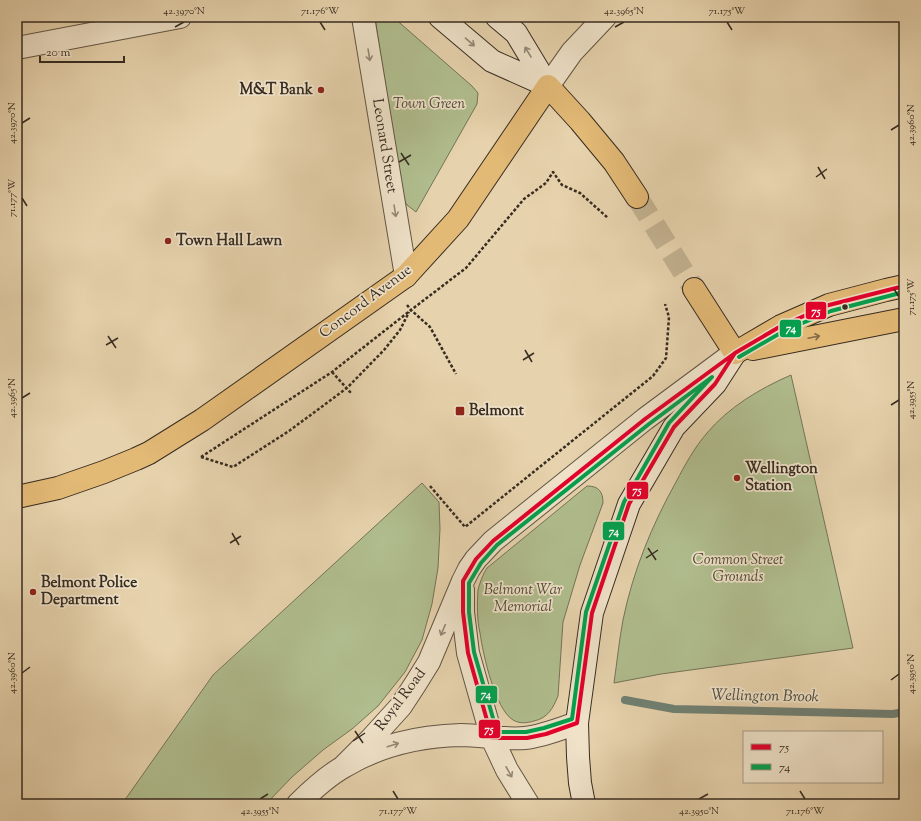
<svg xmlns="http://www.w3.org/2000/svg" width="921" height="821" font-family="'Sorts Mill Goudy',serif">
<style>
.green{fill:#b0bd8e;stroke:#747458}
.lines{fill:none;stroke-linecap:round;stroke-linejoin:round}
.stream{stroke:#708073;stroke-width:8}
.primary-tunnel{stroke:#c3b190;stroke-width:22;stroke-dasharray:22 11;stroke-linecap:butt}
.minor-casing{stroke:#635644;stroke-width:24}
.tertiary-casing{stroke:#635644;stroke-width:24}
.secondary-casing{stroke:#372c21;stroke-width:24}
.primary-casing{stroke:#372c21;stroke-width:24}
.path{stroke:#372c21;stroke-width:2.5;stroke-dasharray:3 2;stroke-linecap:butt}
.minor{stroke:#efe2c9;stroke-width:22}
.tertiary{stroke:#efe2c9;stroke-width:22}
.secondary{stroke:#efe2c9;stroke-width:22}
.primary{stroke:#e3b976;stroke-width:22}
.bus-1-casing{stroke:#efe2c9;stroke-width:7}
.bus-2-casing{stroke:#efe2c9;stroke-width:7}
.bus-1{stroke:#e4002b;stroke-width:4}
.bus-2{stroke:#03a04f;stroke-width:4}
.oneway{stroke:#938775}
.oneway2{stroke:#846b47}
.ticks{fill:none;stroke:#372c21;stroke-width:1.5}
.poi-dot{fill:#8f2418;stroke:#efe2c9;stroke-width:1.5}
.bus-dot{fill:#372c21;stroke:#efe2c9;stroke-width:1.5}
.labels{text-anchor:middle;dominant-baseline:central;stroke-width:3.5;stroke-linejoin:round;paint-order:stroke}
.poi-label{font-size:15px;font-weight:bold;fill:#372c21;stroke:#efe2c9;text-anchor:start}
.park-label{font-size:15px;font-style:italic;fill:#4f4937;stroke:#efe2c9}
.street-label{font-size:15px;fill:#372c21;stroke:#efe2c9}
.water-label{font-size:16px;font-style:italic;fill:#4a483c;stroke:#efe2c9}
.line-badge{stroke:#efe2c9;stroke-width:1.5}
.badge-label{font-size:11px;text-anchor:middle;font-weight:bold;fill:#fff}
.neatline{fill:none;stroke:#372c21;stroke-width:1.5}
.ticks-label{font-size:10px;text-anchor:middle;fill:#372c21}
</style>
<rect width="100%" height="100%" fill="#e6d2ac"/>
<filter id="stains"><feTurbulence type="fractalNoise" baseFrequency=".005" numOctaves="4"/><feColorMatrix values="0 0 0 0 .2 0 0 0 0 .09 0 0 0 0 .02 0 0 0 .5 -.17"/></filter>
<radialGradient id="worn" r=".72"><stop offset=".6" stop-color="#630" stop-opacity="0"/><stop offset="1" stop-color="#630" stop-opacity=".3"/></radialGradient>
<path class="green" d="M375 17H393L472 86 478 93 477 104 416 212 407 205 400 194Z
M791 375 853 648 661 674 614 683C617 662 619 641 623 620 633 571 652 525 676 482 685 465 694 448 707 433 729 407 759 389 791 375Z
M422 483 439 502 440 529 438 568 432 604 422 640 405 672 378 706 352 729 323 750 292 777 266 804H122L213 675Z
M587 486C599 486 603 492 603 503L580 565 563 622 558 696C553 708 548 718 534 721 527 723 520 724 513 720 495 709 483 654 480 633 477 620 477 604 478 590 480 582 483 574 487 568Z"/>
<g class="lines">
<path class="stream" d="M625 700 674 709 893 714 904 712"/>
<path class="primary-tunnel" d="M637 197 694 289"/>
<defs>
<path id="minor" d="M363 17 406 276
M17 48 180 17
M463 590V612L468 653 492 738 507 770 528 804
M344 766 371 739 401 706 416 683 429 662 463 581 469 569 476 559 493 541 645 419 734 353
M298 804C312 790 327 776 345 766 380 745 420 736 461 735 482 735 503 740 525 738 543 736 560 729 577 723"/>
<path id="tertiary" d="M548 86 572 52 605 17"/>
<path id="secondary" d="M440 17 492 61 548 86
M497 17 516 33 548 86
M584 804 580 783 578 757 577 723 592 613 629 504 674 427 715 384 735 353"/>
<path id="primary" d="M694 289 735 353
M753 349 904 319
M735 353 781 326 829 305 886 290 904 286
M17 497 58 488 104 472 136 459 149 453 202 420 406 276 458 219 548 86 580 121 614 162 637 197"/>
</defs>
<use href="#minor" class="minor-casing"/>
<use href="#tertiary" class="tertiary-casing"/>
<use href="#secondary" class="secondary-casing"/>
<use href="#primary" class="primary-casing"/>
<path class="path" d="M407 305 411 310 430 327 456 374
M332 372 351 393
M201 457 332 372 411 310 466 268 524 199 546 183 553 172 562 185 580 193 608 218
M201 457 233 467 289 431 347 388 384 350 400 330 409 312
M430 486 465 527 653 376 666 358 669 317 665 304"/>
<use href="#minor" class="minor"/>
<use href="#tertiary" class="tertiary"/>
<use href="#secondary" class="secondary"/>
<use href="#primary" class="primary"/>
<defs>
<path id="bus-1" d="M735 353 715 384 674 427 629 504 592 613 577 723 546 734 527 738H492L468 653 463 612V581L476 559 493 541 645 419Z
M735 353 781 326 829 305 904 286"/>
<path id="bus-2" d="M739 357 784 331 831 311 904 292
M712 377 669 423 624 502 586 612 572 719 544 728 526 732H497L474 652 469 612V583L481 563 497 545 649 424Z"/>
</defs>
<use href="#bus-1" class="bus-1-casing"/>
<use href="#bus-2" class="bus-2-casing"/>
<use href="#bus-1" class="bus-1"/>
<use href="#bus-2" class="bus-2"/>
</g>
<defs><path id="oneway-shaft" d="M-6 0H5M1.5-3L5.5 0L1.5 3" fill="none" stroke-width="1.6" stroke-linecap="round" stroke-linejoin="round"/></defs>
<g class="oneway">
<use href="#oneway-shaft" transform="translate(470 42) rotate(41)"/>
<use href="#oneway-shaft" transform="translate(528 52) rotate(-121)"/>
<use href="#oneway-shaft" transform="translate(369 55) rotate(81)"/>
<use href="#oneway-shaft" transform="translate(395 211) rotate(81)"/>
<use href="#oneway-shaft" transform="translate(443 630) rotate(113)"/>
<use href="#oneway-shaft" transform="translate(393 745) rotate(-18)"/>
<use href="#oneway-shaft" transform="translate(509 772) rotate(61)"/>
</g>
<use class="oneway2" href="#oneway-shaft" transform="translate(814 337) rotate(-12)"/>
<path class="ticks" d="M320 22 325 30M727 22 732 30M175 27 184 22M615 27 624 22M22 123 30 118M891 130 899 125M401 153 409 165M399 162 411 155M818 167 825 179M816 177 827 169M22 198 27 206M894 289 899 297M108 336 116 348M106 345 118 338M525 350 532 362M523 360 534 353M22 398 30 393M891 405 899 400M232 533 239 545M230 543 241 536M648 548 656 560M646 558 658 550M22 673 30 667M891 680 899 674M355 731 363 743M353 741 365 733M393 791 398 799M800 791 805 799M260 799 268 794M699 799 708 794"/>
<g class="poi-dot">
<circle cx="321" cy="90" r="4"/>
<circle cx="168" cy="241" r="4"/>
<rect x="455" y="406" width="10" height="10" rx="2"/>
<circle cx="737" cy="478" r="4"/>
<circle cx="33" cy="592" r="4"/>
</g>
<circle class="bus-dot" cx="845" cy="307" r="3.5"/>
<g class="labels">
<g class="poi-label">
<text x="313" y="90" text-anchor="end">M&amp;T Bank</text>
<text x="176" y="241">Town Hall Lawn</text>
<text x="469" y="411">Belmont</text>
<text x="745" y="469">Wellington<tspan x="745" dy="17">Station</tspan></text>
<text x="41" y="583">Belmont Police<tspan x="41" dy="17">Department</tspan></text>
</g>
<g class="park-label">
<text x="429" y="104">Town Green</text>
<text x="738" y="560">Common Street<tspan x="738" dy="17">Grounds</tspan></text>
<text x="523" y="590">Belmont War<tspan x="523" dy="17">Memorial</tspan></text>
</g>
<g class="street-label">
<text transform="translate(384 146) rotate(81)">Leonard Street</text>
<text transform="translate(366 302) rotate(-37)">Concord Avenue</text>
<text transform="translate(401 700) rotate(-53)">Royal Road</text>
</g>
<g class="water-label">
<text transform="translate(765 697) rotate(1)">Wellington Brook</text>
</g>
</g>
<g class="line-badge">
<rect x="805" y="301" width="22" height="19" rx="4" fill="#e4002b"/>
<rect x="779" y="319" width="23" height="19" rx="4" fill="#03a04f"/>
<rect x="626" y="481" width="23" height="19" rx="4" fill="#e4002b"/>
<rect x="602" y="521" width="23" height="20" rx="4" fill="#03a04f"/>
<rect x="475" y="685" width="23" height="19" rx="4" fill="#03a04f"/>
<rect x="478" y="719" width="23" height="20" rx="4" fill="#e4002b"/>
</g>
<g class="badge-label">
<text x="816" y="315">75</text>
<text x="791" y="332">74</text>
<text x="637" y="494">75</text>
<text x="614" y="535">74</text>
<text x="486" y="698">74</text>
<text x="489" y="733">75</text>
</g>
<rect width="921" height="821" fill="none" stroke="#e6d2ac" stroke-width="44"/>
<rect x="743" y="731" width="140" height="52" fill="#efe2c9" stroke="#a59986"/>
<rect x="751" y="744" width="20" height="6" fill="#e4002b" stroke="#a59986"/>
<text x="779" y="751" font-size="12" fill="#372c21">75</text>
<rect x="751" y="764" width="20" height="6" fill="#03a04f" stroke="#a59986"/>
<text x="779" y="771" font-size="12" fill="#372c21">74</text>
<path d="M40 56v6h84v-6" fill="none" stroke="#372c21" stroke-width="2"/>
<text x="46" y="56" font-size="12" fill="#372c21" stroke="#efe2c9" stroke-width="3" paint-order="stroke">20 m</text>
<rect x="22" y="22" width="877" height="777" class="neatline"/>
<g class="ticks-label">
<text x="184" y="14">42.3970°N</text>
<text x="320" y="14">71.176°W</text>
<text x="624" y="14">42.3965°N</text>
<text x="727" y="14">71.175°W</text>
<text transform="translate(11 123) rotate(-90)" y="4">42.3970°N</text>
<text transform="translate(910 125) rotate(-90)" y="4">42.3960°N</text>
<text transform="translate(11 198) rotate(-90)" y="4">71.177°W</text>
<text transform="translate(910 297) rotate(-90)" y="4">71.175°W</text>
<text transform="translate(11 398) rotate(-90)" y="4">42.3965°N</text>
<text transform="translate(910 400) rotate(-90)" y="4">42.3955°N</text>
<text transform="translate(11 673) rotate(-90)" y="4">42.3960°N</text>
<text transform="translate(910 674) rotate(-90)" y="4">42.3950°N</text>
<text x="260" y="814">42.3955°N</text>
<text x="398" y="814">71.177°W</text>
<text x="699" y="814">42.3950°N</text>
<text x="805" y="814">71.176°W</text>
</g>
<rect width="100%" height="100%" filter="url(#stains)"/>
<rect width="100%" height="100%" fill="url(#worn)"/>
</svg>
